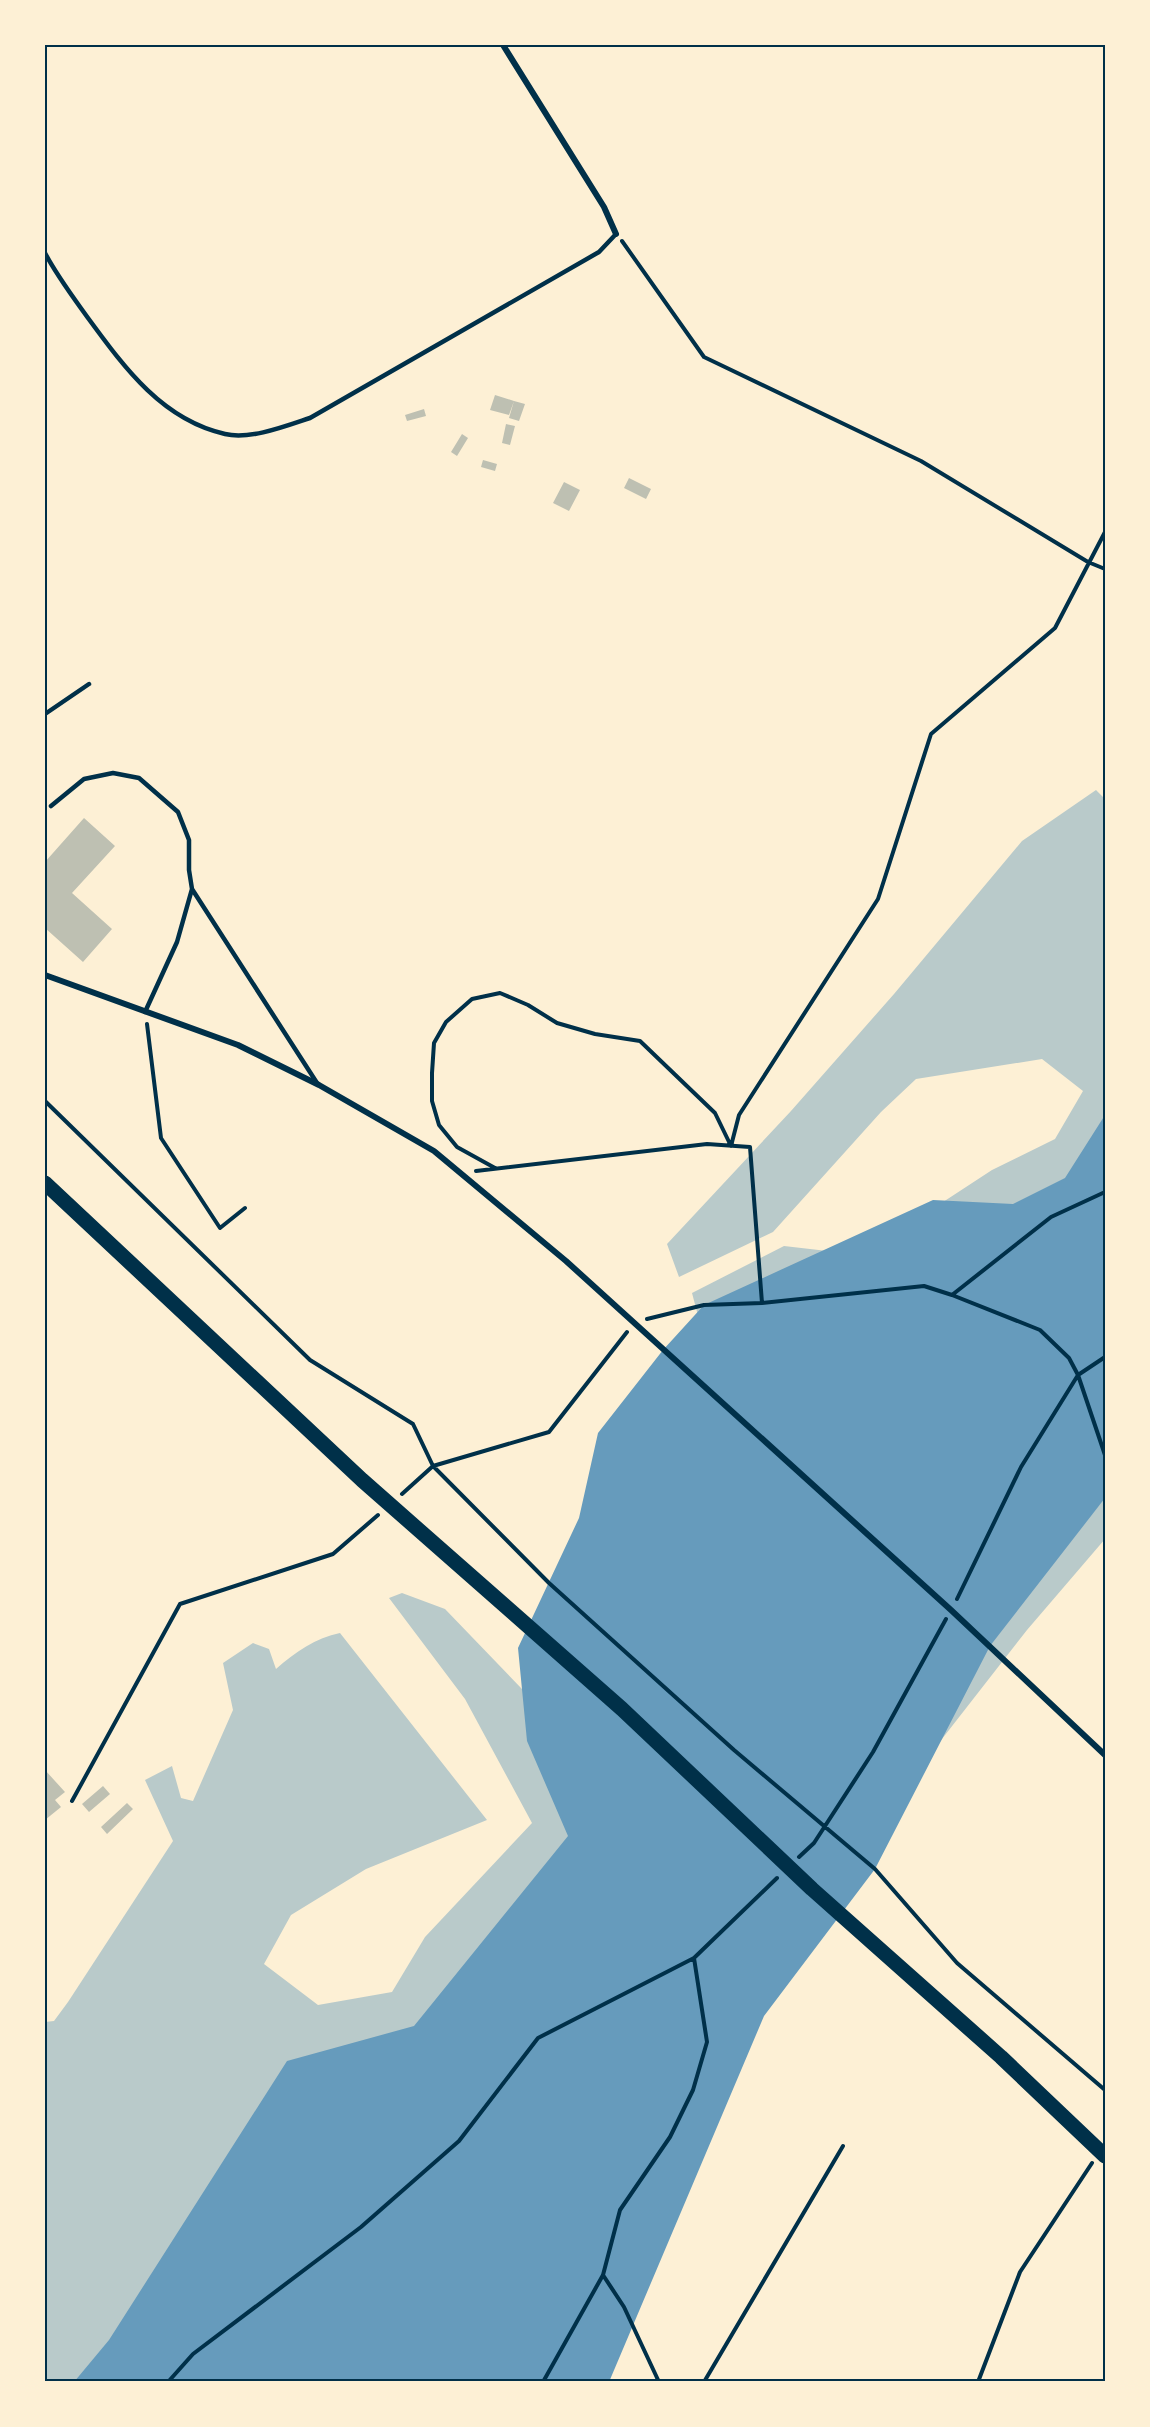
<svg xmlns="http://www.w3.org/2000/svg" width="1150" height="2427" font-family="Barlow,sans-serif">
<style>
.green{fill:#b9caca}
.water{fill:#669bbc}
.building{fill:#bec0b2}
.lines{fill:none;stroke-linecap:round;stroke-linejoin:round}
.path{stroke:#003049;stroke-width:4}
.service{stroke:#003049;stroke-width:4.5}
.minor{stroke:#003049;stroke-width:6}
.trunk{stroke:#003049;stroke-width:15}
.neatline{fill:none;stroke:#003049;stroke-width:2}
</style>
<rect width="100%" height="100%" fill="#fdf0d5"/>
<path class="green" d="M1096 790 1105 799V1539L1027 1630 896 1798 750 1992 590 2382H45V2022L54 2021 68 2002 173 1841 145 1780 172 1766 181 1798 193 1801 233 1710 223 1663 253 1643 269 1649 276 1669C295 1652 316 1638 340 1633L487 1820 366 1869 291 1915 264 1964 318 2005 392 1992 425 1937 532 1823 465 1699 389 1598 402 1593 445 1609 599 1769 706 1346 692 1293 784 1246 862 1255 992 1170 1055 1139 1083 1091 1042 1059 916 1079 881 1112 773 1232 679 1277 667 1244 791 1111 894 994 1022 841Z"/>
<path class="water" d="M1105 1115V1498L990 1646 875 1869 764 2016 609 2382H74L109 2340 287 2061 414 2026 568 1836 527 1741 518 1648 579 1518 598 1433 663 1350 704 1305 933 1200 1013 1204 1065 1178Z"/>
<path class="building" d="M495 395 514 401 509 415 490 410Z
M514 401 525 404 519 421 509 418Z
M424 409 426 416 407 421 405 415Z
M506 424 515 426 510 445 502 443Z
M462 434 468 438 457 456 451 452Z
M483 460 497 464 495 471 481 467Z
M629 478 651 489 646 499 624 488Z
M564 482 580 490 569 511 553 503Z
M84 818 115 846 72 893 112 929 83 962 45 928V862Z
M45 1770 65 1792 55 1800 61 1807 45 1820Z
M103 1786 110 1794 89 1812 82 1804Z
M127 1803 133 1809 107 1834 101 1827Z"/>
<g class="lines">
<path class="path" d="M622 241 704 357 921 461 1088 562 1105 569
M147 1024 161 1138 220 1228 245 1208
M45 1101 310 1360 413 1424 433 1466 549 1583 734 1750 875 1869 957 1963 1105 2090
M495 1168 457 1147 439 1125 432 1101V1073L434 1043 446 1022 472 999 500 993 528 1005 557 1023 595 1034 640 1041 715 1113 731 1146 739 1115 878 899 931 734 1055 628 1105 532
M476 1171 707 1144 750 1147 762 1303
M952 1295 1051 1217 1105 1192
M647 1319 704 1305 762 1303 924 1286 952 1295 1040 1330 1069 1358 1078 1375 1105 1455
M402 1494 433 1466 549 1432 627 1332
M957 1599 1021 1467 1078 1375 1105 1357
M72 1801 180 1604 333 1554 378 1515
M799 1857 814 1843 873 1752 946 1619
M603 2275 624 2307 659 2382
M168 2382 193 2354 361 2227 459 2141 538 2038 694 1958
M543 2382 603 2275 620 2210 670 2137 693 2090 707 2042 694 1958 777 1878
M704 2382 843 2146
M978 2382 1020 2272 1092 2163"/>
<path class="service" d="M45 253C57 276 73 297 88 318 124 367 162 420 225 434 250 440 286 426 310 418L599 252 616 234
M45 714 89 684
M51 806 84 779 113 773 139 778 178 812 189 840V870L192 889 317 1083
M145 1012 177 942 192 889"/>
<path class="minor" d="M503 45 604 207 616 234
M45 975 238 1045 319 1085 434 1151 566 1261 951 1610 1105 1755"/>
<path class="trunk" d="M45 1183 362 1480 622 1709 812 1889 1001 2057 1105 2156"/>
</g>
<rect width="1150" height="2427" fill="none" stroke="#fdf0d5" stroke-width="93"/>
<rect x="46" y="46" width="1058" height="2334" class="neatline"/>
</svg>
